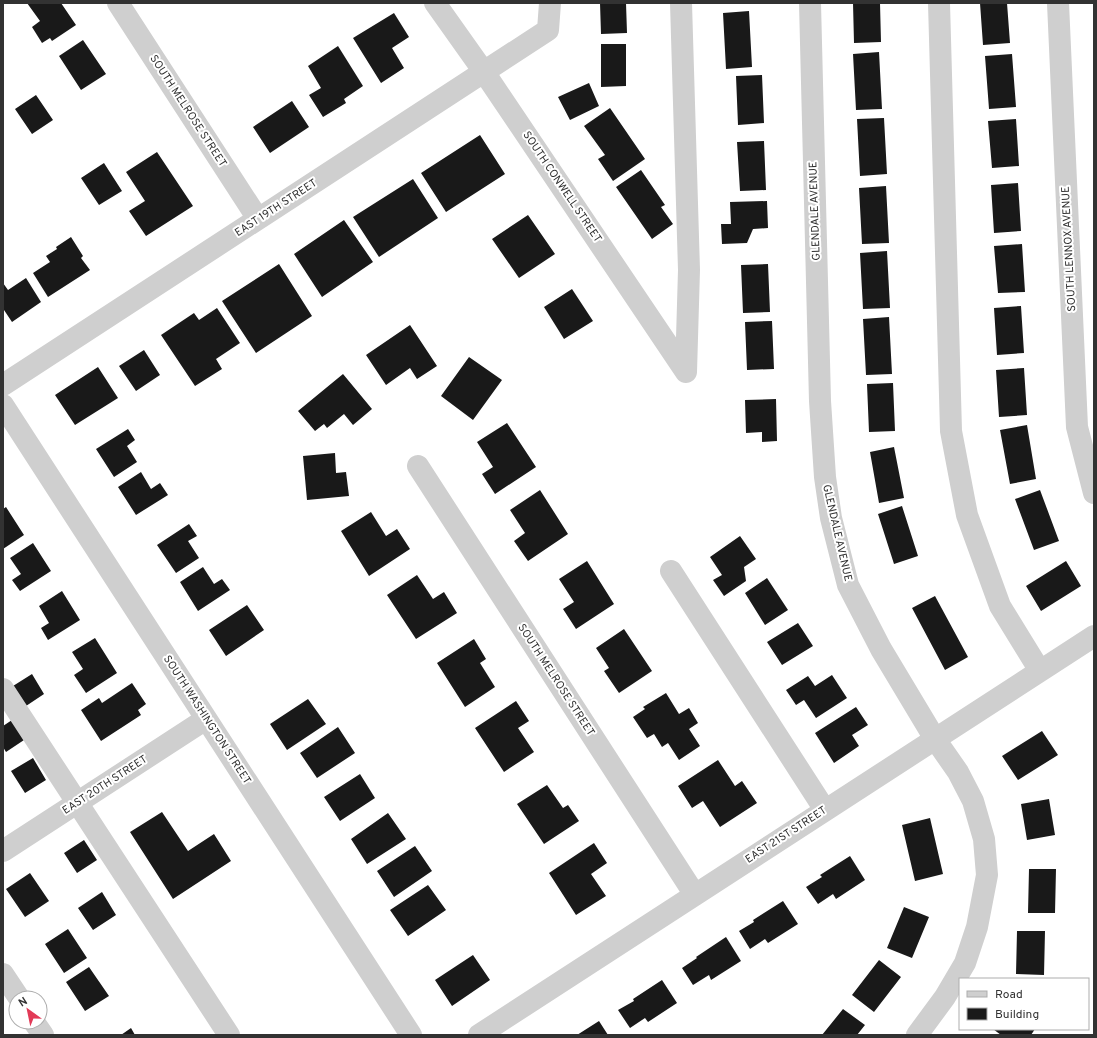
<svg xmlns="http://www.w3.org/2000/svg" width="1097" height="1038" font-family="Overpass,sans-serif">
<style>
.building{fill:#191919}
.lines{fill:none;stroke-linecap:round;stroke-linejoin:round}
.minor{stroke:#cfcfcf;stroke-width:22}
.labels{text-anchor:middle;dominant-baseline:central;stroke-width:4;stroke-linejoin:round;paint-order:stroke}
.street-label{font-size:11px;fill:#323232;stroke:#fff}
</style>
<rect width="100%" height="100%" fill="#fff"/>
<path class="building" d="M27 3H61L76 25 52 41 50 38 42 43 32 27 40 21Z
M600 3H626L627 33 601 34Z
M853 3H880L881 42 854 43Z
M980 3H1007L1010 43 983 45Z
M749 11 752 67 726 69 723 13Z
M394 13 409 37 392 48 404 68 381 83 353 38Z
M83 40 106 74 81 90 59 56Z
M601 44H626V86L601 87Z
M338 46 363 86 344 99 346 103 323 117 309 95 321 88 308 66Z
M879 52 882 109 856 110 853 54Z
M1012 54 1016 107 989 109 985 56Z
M762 75 764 123 738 125 736 76Z
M589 83 599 106 570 120 558 97Z
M36 95 53 120 32 134 15 109Z
M292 101 309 127 270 153 253 127Z
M610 108 645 159 613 181 598 159 605 155 584 126Z
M884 118 887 174 860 176 857 119Z
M1016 119 1019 166 992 168 988 121Z
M480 135 505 174 446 212 421 173Z
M764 141 766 190 740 191 737 142Z
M157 152 193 206 146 236 129 211 145 201 126 172Z
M104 163 122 191 99 205 81 178Z
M641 170 665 205 661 207 673 224 652 239 616 187Z
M413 179 438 218 379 257 353 217Z
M1018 183 1021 231 994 233 991 185Z
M886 186 889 243 862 244 859 188Z
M767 201 768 228 753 229 747 243 722 244 721 224H731L730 202Z
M528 215 555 254 519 278 492 239Z
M344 220 373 262 322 297 294 254Z
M71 237 83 256 81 258 90 270 48 297 33 273 50 262 46 256 57 249 56 247Z
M1022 244 1025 292 998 293 994 246Z
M887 251 890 308 863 309 860 253Z
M279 264 312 316 256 353 222 301Z
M768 264 770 312 743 313 741 265Z
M26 278 41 302 12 322 4 310 3 311V283L8 290Z
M572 289 593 321 564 339 544 307Z
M1021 306 1024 353 997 355 994 308Z
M217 308 240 343 216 359 222 369 195 386 161 335 194 313 199 320Z
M889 317 892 374 866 375 863 319Z
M772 321 774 369 747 370 745 322Z
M410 325 437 366 417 379 410 368 386 385 366 355Z
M144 350 160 375 136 391 119 366Z
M469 357 502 380 473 420 441 396Z
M98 367 118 398 75 425 55 395Z
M1024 368 1027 415 999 417 996 370Z
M343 374 372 409 353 425 344 414 327 428 324 424 315 431 298 411Z
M893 383 895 431 869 432 867 384Z
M776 399 777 441 762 442V432L746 433 745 400Z
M507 423 536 467 495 494 482 474 493 467 477 442Z
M1027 425 1036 479 1010 484 1000 430Z
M128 429 135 440 127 446 137 462 114 477 96 449Z
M894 447 904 498 879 503 870 452Z
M335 453 336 473 346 472 349 496 307 500 303 456Z
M141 472 151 489 160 483 168 495 136 515 118 487Z
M540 490 568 534 528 561 514 541 525 533 510 510Z
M1040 490 1059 541 1034 550 1015 499Z
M902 506 918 556 894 564 878 514Z
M6 507 24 535 3 549V509Z
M371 512 386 536 397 529 410 549 369 576 341 531Z
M189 524 197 536 188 541 199 558 176 573 157 545Z
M740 536 756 559 744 567 746 581 724 596 713 580 722 575 710 557Z
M33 543 51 571 20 591 12 580 21 574 10 558Z
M587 561 614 604 576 629 563 609 574 602 559 579Z
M1066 561 1081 586 1041 611 1026 586Z
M203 567 214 584 222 579 230 590 198 611 180 582Z
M417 575 433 599 444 592 457 613 416 639 387 595Z
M767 578 788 610 765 625 745 593Z
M62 591 80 620 48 640 41 628 49 623 39 606Z
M935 596 968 657 945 670 912 608Z
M247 605 264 630 226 656 209 630Z
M798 623 813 646 782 665 767 642Z
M624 629 652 671 619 693 604 671 609 668 596 648Z
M95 638 117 673 86 693 74 675 83 669 72 652Z
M474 639 486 659 480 663 495 687 465 707 437 663Z
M32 674 44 694 26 706 13 686Z
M832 675 847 698 816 718 804 700 796 705 786 690 808 676 815 686Z
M132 683 146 704 138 710 141 715 101 741 81 710 99 698 102 703Z
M666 693 679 714 689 708 698 723 689 729 700 746 679 760 668 743 662 747 654 734 647 738 633 717 645 709 643 707Z
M308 699 326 724 287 750 270 724Z
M516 701 529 721 518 728 534 752 504 772 475 728Z
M856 707 868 725 852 735 859 746 834 763 815 733Z
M12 720 24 740 6 752 3 747V726Z
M338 727 355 753 317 778 300 753Z
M1042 731 1058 755 1018 780 1002 756Z
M33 758 46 780 25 793 11 771Z
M718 760 735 786 742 781 757 803 720 827 703 801 692 808 678 786Z
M360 774 375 798 340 821 324 797Z
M547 785 563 808 568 805 579 821 544 844 517 804Z
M1049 799 1055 835 1027 840 1021 804Z
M162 812 188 851 214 834 231 861 173 899 130 832Z
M388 813 406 839 367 864 351 839Z
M930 818 943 874 915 881 902 825Z
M84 840 97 860 77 873 64 853Z
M594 843 607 863 591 874 606 896 576 915 549 873Z
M415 846 432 871 394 897 377 871Z
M850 856 865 880 836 899 833 894 818 904 806 887 822 877 820 875Z
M1029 869H1056L1055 913H1028Z
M30 873 49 901 25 917 6 889Z
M428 885 446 910 408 936 390 910Z
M102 892 116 915 93 930 78 908Z
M783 901 798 924 768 943 765 939 750 949 739 931 754 922 753 920Z
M904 907 929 917 912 958 887 948Z
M68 929 87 958 64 973 45 944Z
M1017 931H1045L1044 975 1016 974Z
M726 937 741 961 711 980 709 975 693 985 682 968 697 958 696 957Z
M473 955 490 980 452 1006 435 980Z
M879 960 901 977 874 1012 852 995Z
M89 967 109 996 85 1011 66 982Z
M662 980 677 1003 648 1022 645 1018 630 1028 618 1010 634 1001 633 999Z
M843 1009 865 1025 857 1035H822Z
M599 1021 608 1035H577Z
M131 1028 135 1035H121Z
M993 1029H1035L1031 1035H1001Z"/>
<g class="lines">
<path class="minor" d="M118 3 258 219
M435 3 484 72 686 372
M681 3 689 270 686 372
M810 3 820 401 825 477 831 518 848 585 881 649 935 739 958 772 973 801 984 839 987 875 977 927 965 963 945 997 917 1035
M939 3 951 431 967 515 1000 606 1040 671
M1058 3 1077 427 1094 493
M3 385 548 30 550 3
M3 405 411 1035
M418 466 695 895
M671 571 825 810
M3 689 229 1035
M3 851 206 719
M3 974 19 998
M34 1022 43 1035
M479 1035 1094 636"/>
</g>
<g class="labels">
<g class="street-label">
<text transform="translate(188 111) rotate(57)">SOUTH MELROSE STREET</text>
<text transform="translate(562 187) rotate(56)">SOUTH CONWELL STREET</text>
<text transform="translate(276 208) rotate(-33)">EAST 19TH STREET</text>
<text transform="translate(815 211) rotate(-92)">GLENDALE AVENUE</text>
<text transform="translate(1069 249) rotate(-93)">SOUTH LENNOX AVENUE</text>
<text transform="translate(837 533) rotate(77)">GLENDALE AVENUE</text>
<text transform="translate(556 680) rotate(57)">SOUTH MELROSE STREET</text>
<text transform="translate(207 720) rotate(57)">SOUTH WASHINGTON STREET</text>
<text transform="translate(105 785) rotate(-33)">EAST 20TH STREET</text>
<text transform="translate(786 835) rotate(-33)">EAST 21ST STREET</text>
</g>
</g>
<rect width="1097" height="1038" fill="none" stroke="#323232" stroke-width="8"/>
<rect x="959" y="978" width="130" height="52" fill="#ffffff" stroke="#adadad"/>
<rect x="967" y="991" width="20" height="6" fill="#cfcfcf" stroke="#adadad"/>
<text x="995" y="998" font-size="12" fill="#323232">Road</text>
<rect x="967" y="1008" width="20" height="12" fill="#191919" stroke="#adadad"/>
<text x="995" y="1018" font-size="12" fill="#323232">Building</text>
<g transform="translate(28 1010) rotate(327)"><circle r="19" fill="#ffffff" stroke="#adadad"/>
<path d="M0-3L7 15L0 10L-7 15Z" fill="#e23a57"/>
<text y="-6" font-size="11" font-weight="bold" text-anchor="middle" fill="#323232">N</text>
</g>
</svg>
